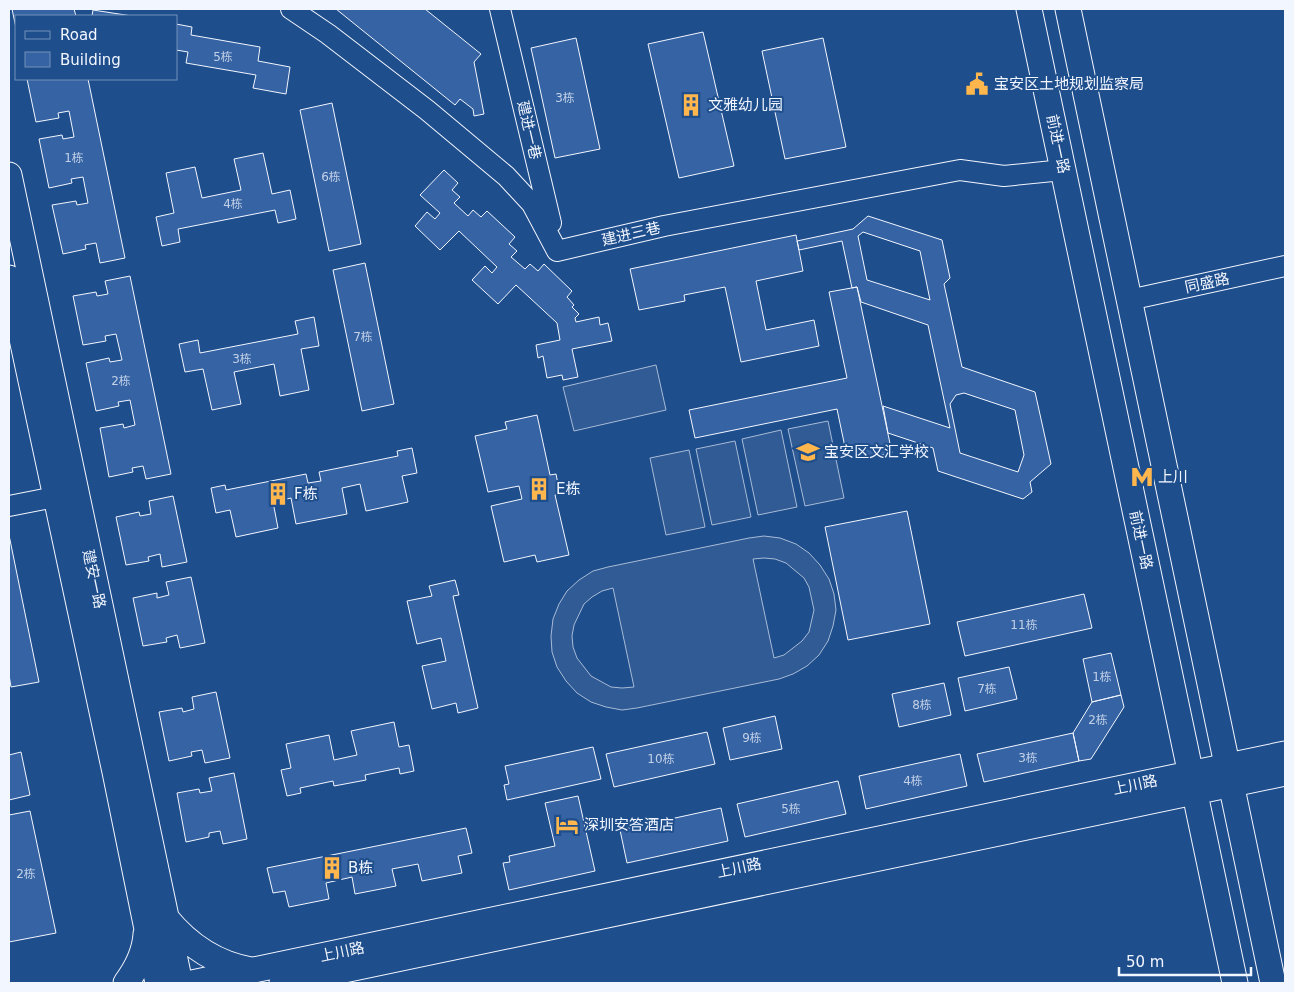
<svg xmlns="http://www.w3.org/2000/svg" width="1294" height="992" font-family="'DejaVu Sans','Noto Sans SC',sans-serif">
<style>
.built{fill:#305b95;stroke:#a8bbd7;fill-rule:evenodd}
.building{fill:#3563a3;stroke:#f2f6ff;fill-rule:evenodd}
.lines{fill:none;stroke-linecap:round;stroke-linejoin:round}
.minor-casing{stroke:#f2f6ff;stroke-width:22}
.major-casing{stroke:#f2f6ff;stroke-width:27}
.minor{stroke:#1f4e8c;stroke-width:20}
.major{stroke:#1f4e8c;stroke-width:25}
.labels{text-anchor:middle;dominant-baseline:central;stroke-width:4;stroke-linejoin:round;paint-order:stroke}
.number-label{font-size:12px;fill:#c3d1e8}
.poi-label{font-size:15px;fill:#f2f6ff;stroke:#1f4e8c;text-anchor:start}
.street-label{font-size:15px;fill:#f2f6ff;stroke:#1f4e8c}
</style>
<rect width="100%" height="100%" fill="#1f4e8c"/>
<path class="built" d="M656 365 666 410 574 431 563 387Z
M828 421 844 498 805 506 788 429Z
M781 430 797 507 758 515 742 439Z
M735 441 751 517 712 525 696 449Z
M689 450 705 527 666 535 650 458Z
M764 536 780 538 796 544 809 553 820 565 829 579 834 594 836 610 833 626 828 641 819 655 807 666 793 674 779 679 637 708 622 710 606 707 591 702 577 693 566 681 557 667 552 652 551 636 553 619 559 604 567 591 579 580 593 571 608 567 749 538ZM764 558 775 559 786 563 804 578 809 587 814 610 809 632 802 641 784 655 774 658 753 559ZM613 588 634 687 622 688 611 687 591 676 577 658 573 647 572 636 574 625 584 604 592 597 602 591Z"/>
<path class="building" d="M12 9H74L76 16H16V28Z
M336 9H425L481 54 474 62 484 114 474 116 473 109 460 99 455 105Z
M93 10 132 16H92Z
M176 24 192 27 191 35 260 47 258 61 290 67 286 94 253 88 256 75 186 63 188 52 176 50Z
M703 32 734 166 679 178 648 44Z
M576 38 600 149 555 158 531 48Z
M823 38 846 147 785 159 762 51Z
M27 79H88L125 258 100 263 96 243 85 245 86 249 63 254 52 205 76 201 77 205 88 203 83 177 71 179 72 183 49 188 39 139 62 135 63 139 74 137 69 111 58 113 59 118 36 122Z
M332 103 361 244 329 251 300 110Z
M263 153 272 194 290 190 296 219 278 223 275 210 178 229 180 242 162 246 156 217 174 213 166 173 195 167 202 198 241 190 234 159Z
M444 170 458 183 452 190 460 197 454 203 468 216 473 210 481 217 487 211 515 237 509 244 517 251 511 257 525 269 530 264 538 271 544 264 572 291 567 297 574 305 572 307 579 314 575 318 576 322 599 317 600 325 608 323 612 341 572 349 578 377 563 380 562 375 547 378 543 356 538 358 536 345 560 340 557 323 516 285 498 304 472 280 485 266 492 273 497 267 459 231 440 250 415 226 427 212 435 219 440 213 420 195Z
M868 216 942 240 950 278 944 284 962 367 1035 392 1051 464 1030 482 1032 492 1023 499 938 471 933 448 888 433 883 406 950 428 928 325 861 302 857 287 852 288 842 241 799 250 797 241 853 229ZM863 232 920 251 930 300 867 280 858 236ZM964 393 1015 410 1024 455 1018 472 960 453 950 404 956 395Z
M796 235 803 271 756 281 766 330 814 320 819 346 741 362 725 287 684 295 685 301 639 310 630 269Z
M365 263 394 404 362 411 333 270Z
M130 276 171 474 146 479 143 466 132 468 133 472 109 477 100 428 123 424 124 428 135 425 130 400 118 402 119 406 96 411 86 363 109 358 110 362 122 360 116 334 105 336 106 341 83 345 73 296 96 292 97 296 108 294 105 281Z
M857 287 892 453 863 459 861 449 846 452 837 409 695 438 689 410 847 378 829 292Z
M314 317 319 346 301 349 309 390 280 396 274 364 234 372 241 404 212 410 203 369 185 372 179 344 198 340 200 353 298 334 295 321Z
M537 415 550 475 556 474 560 494 555 495 569 555 537 562 535 555 504 562 491 506 522 499 519 486 488 492 475 436 507 429 505 422Z
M412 448 417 473 402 476 408 502 366 511 360 484 342 488 347 514 296 524 291 498 273 502 278 528 236 537 230 510 216 513 211 488 225 485 226 490 306 474 308 483 321 481 319 472 398 456 397 451Z
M173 496 187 562 162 567 160 554 148 557 149 561 126 565 116 517 139 512 140 516 151 514 149 501Z
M907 511 930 624 848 640 825 527Z
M9 535 39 682 11 687 9 675Z
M191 577 205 643 180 648 177 635 166 638 167 642 143 646 133 598 157 593V598L169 595 166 582Z
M455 580 459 595 453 596 478 708 458 713 456 703 432 709 422 666 446 661 441 638 417 644 407 601 432 596 429 586Z
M1084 594 1092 628 965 656 957 622Z
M1111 653 1121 695 1092 702 1083 659Z
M1009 667 1017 699 965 711 958 678Z
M944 683 951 715 899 727 892 694Z
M216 692 230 758 205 763 202 750 191 752 192 756 169 761 159 712 182 708 183 712 194 709 192 697Z
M1121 695 1124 707 1091 759 1079 761 1073 733 1092 702Z
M775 716 782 749 730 760 723 728Z
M394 722 399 747 409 745 414 771 400 774 399 768 365 775 366 780 334 786 333 781 300 788 301 793 287 796 281 770 291 768 286 744 329 735 334 760 357 755 351 731Z
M707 732 715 764 614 787 606 754Z
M1073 733 1079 761 984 782 977 754Z
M593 747 601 779 507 800 504 785 509 784 505 766Z
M21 752 30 795 9 800V755Z
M960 754 967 786 866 809 859 776Z
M234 773 247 839 223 844 220 831 209 833V837L186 842 177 793 199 789 200 793 212 791 209 778Z
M838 781 846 814 745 837 737 804Z
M578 796 595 871 509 890 503 863 510 862 509 856 555 846 545 803Z
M721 808 728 841 627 863 620 830Z
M30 811 56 933 9 942V815Z
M466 828 472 853 458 856 462 873 422 881 418 864 392 869 396 886 355 894 352 877 326 883 329 899 289 907 285 891 273 893 267 868Z"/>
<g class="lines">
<defs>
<path id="minor" d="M291 9 328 34 427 110 506 176 532 204 557 251 664 226 960 170 1004 176 1063 170
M500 9 551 223
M1129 300 1285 266
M9 506 70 494"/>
<path id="major" d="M1029 9 1235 983
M1068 9 1273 983
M9 175 180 983
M9 278 115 772 158 983
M166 918C188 945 216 964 251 970
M126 983C137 968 145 952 146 934
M192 983 1285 754
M282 983 1285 773"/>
</defs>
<use href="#minor" class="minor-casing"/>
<use href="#major" class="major-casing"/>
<use href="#minor" class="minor"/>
<use href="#major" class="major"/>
</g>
<defs>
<symbol id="civic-bare" viewBox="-9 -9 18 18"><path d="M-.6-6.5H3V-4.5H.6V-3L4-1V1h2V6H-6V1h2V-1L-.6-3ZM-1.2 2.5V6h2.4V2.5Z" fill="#ffb74d" stroke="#1f4e8c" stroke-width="2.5" paint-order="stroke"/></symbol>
<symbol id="building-bare" viewBox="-9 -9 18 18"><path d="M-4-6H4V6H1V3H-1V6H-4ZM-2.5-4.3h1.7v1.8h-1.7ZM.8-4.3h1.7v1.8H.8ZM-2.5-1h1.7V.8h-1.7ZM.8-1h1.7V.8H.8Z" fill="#ffb74d" stroke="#1f4e8c" stroke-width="2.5" paint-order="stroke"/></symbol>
<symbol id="school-bare" viewBox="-9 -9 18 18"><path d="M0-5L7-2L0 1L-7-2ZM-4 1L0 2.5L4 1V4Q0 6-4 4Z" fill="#ffb74d" stroke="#1f4e8c" stroke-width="2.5" paint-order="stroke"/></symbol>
<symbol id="metro-bare" viewBox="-9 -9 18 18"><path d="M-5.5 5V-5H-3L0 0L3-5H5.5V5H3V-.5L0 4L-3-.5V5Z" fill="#ffb74d" stroke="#1f4e8c" stroke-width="2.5" paint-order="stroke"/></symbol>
<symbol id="hotel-bare" viewBox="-9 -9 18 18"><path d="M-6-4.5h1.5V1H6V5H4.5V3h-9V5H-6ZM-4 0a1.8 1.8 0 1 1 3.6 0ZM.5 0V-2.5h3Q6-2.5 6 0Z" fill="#ffb74d" stroke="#1f4e8c" stroke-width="2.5" paint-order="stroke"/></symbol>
</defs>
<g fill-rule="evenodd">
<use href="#civic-bare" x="961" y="68" width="32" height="32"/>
<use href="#building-bare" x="675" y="89" width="32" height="32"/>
<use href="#school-bare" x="792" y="436" width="32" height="32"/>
<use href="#metro-bare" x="1126" y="461" width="32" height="32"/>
<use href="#building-bare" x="523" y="473" width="32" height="32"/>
<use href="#building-bare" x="262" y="478" width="32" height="32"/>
<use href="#hotel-bare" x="551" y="809" width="32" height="32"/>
<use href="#building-bare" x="316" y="852" width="32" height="32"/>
</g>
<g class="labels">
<g class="number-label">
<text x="223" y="57">5栋</text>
<text x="565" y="98">3栋</text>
<text x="74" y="158">1栋</text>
<text x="331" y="177">6栋</text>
<text x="233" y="204">4栋</text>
<text x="363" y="337">7栋</text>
<text x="242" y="359">3栋</text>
<text x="121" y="381">2栋</text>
<text x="1024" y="625">11栋</text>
<text x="1102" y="677">1栋</text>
<text x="987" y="689">7栋</text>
<text x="922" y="705">8栋</text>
<text x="1098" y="720">2栋</text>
<text x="752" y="738">9栋</text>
<text x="1028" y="758">3栋</text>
<text x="661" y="759">10栋</text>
<text x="913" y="781">4栋</text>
<text x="791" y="809">5栋</text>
<text x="26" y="874">2栋</text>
</g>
<g class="poi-label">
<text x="994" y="84">宝安区土地规划监察局</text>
<text x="708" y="105">文雅幼儿园</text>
<text x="824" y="452">宝安区文汇学校</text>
<text x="1158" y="477">上川</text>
<text x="556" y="489">E栋</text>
<text x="294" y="494">F栋</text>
<text x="584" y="825">深圳安答酒店</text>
<text x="348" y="868">B栋</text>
</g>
<g class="street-label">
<text transform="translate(529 130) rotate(77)">建进一巷</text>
<text transform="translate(1058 144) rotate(78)">前进一路</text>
<text transform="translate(631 234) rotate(-13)">建进三巷</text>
<text transform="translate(1207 283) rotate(-12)">同盛路</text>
<text transform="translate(1141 540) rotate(78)">前进一路</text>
<text transform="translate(94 579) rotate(78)">建安一路</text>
<text transform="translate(1135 785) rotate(-12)">上川路</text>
<text transform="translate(739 868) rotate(-12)">上川路</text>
<text transform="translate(342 952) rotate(-12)">上川路</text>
</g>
</g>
<rect width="1294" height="992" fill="none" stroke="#f2f6ff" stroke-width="20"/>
<rect x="15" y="15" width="162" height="65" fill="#1f4e8c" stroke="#7391ba"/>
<rect x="25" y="31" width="25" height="8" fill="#1f4e8c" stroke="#7391ba"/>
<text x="60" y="40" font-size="15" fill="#f2f6ff">Road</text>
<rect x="25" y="52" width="25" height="15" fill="#3563a3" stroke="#7391ba"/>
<text x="60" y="65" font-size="15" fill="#f2f6ff">Building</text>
<path d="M1119 967v8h132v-8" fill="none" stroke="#f2f6ff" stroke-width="2.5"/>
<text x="1126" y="967" font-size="15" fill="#f2f6ff" stroke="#1f4e8c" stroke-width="4" paint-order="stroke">50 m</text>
</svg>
